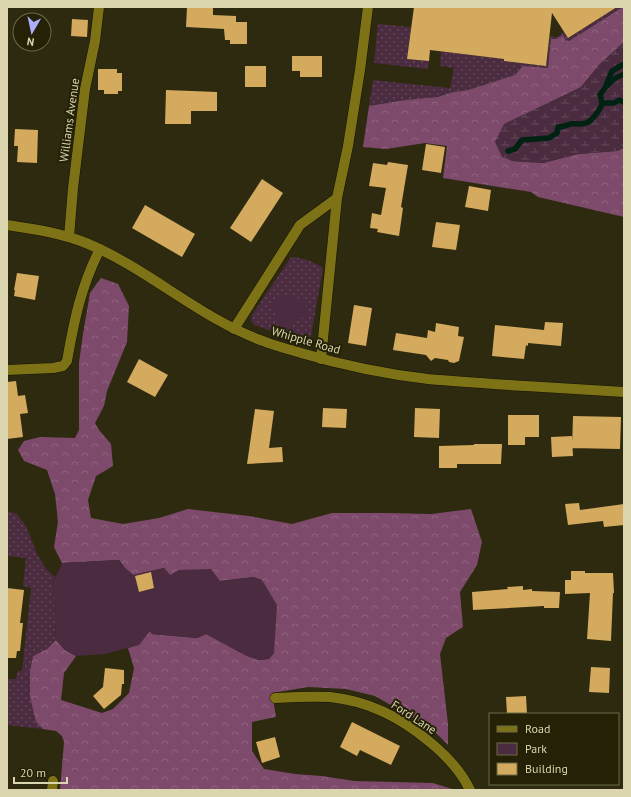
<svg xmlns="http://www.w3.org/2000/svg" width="631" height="797" font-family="'PT Sans',sans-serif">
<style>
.grass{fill:url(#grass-dots)}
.forest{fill:url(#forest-crowns)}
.wetland{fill:url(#wetland-marsh)}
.green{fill:#4a2b3f}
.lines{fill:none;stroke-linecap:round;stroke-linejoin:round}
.stream{stroke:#002213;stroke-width:5.5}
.building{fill:#d3aa5e}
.lane-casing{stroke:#161300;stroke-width:11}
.street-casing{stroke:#161300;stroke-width:11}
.secondary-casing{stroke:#161300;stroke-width:11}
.lane{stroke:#7e7217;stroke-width:10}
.street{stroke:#7e7217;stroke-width:10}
.secondary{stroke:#7e7217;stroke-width:10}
.labels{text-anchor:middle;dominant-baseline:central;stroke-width:4;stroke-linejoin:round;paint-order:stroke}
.street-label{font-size:12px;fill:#dad5ae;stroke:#242106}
</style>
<defs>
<pattern id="grass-dots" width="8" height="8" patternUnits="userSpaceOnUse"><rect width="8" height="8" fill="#4a2b3f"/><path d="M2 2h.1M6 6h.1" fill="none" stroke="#644958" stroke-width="1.8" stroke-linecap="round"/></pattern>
<pattern id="forest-crowns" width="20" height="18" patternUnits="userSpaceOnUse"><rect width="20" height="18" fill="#7d4a6b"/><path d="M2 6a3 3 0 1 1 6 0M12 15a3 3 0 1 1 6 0" fill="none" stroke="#8f637e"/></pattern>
<pattern id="wetland-marsh" width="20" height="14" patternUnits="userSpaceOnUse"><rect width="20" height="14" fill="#4a2b3f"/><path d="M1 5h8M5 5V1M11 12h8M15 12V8" fill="none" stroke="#644958"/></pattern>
</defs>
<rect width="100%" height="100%" fill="#2e2a10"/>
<path class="grass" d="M617 7H623L569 41 565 40 548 68 523 66 515 75 468 90 453 92 439 97 405 100 369 106 373 80 450 88 454 68 440 66 441 51 504 59V61L546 66 550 36 557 37 564 32 568 38Z
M378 24 411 27 407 59 429 61 428 69 374 63Z
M291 257C301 257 315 262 323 268L312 330 311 336 307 341H302L254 325 251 321 252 315Z
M7 511 17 514 26 526 38 556 47 570 55 577 53 582 56 640 47 649 33 656 30 697 36 722 43 729 7 725V679H16L18 671H22L31 588 23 586 26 558 7 556Z"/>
<path class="forest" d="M623 7H624V42L600 64 581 87 512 161 543 163 578 154 617 151 624 148V217L538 197 531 192 443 178 447 146 425 143 386 149 363 147 369 106 405 100 438 97 453 92 468 90 515 75 523 66 548 68 551 39H557L563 35 565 40 569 41Z
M101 278 118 284 129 306 127 342 107 391 104 406 95 423 99 430 111 444 113 466 96 476 88 500 91 518 123 524 159 518 188 509 249 516 292 524 332 513H388L431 514 471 509 482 542 477 565 460 592 463 627 455 632 446 638 440 654 448 724V745L431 728 375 696 346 689 308 687 272 693 276 717 252 722V751L264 769 295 774 322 776 354 781 433 783 452 789 453 790H60L64 742 62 736 56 731 43 729 36 722 30 697V672L33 656 47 649 56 640 65 650 76 656 64 673 61 700 102 713 113 709 129 693 134 668 128 648 139 644 150 630 152 634 197 638 206 634 247 656 259 660 269 659 274 653 254 577 220 581 170 575 164 568 133 575 125 568 119 560 62 563 54 547 58 522 55 494 47 470 24 461 18 450 24 441 40 437 75 438 79 430V363L83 334 90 293Z"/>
<path class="wetland" d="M624 42V148L617 151 578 154 543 163 512 161 502 157 495 142 504 124 581 87 600 64Z"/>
<path class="green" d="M290 295C300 298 308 303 308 314 304 318 302 317 297 320 294 321 293 324 290 326 286 328 281 326 279 323 278 321 278 319 277 317 275 310 271 310 271 303 277 296 282 296 290 295Z
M119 560 125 568 133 575 164 568 170 575 179 570 211 569 220 581 254 577 262 580 277 605 274 653 269 659 259 660 247 656 206 634 197 638 152 634 150 631 139 645 105 654 76 656 65 650 56 640 53 582 62 563Z"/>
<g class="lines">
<path class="stream" d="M606 85 612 71 624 64
M602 103H614L619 100 624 102
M508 151 515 149 522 140 549 138 557 133 558 127C564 127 565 126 570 124 575 123 581 125 586 123 592 121 600 110 602 104 602 101 601 98 600 95 606 85 613 78 624 74"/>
</g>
<path class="building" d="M187 7 213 8V15L236 16V22H247V44H230V40H225L224 29 186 27Z
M414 7H617L568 38 552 13 546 66 504 61V59L430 50 429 61 407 59Z
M72 19 88 20 87 37 71 36Z
M292 56H322V77H300V71H292Z
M245 66H266V87H245Z
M98 69H117V73H122V91H118V94H104V90H98Z
M166 90 217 92V111H191V124H165Z
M15 129 38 130 37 163 17 162 18 146H14Z
M426 144 445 147 441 173 422 170Z
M388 162 408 165 401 207 403 208 399 236 377 232 378 229 370 228 372 213 381 215 386 188 369 186 373 163 387 165Z
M262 179 283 193 251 242 230 228Z
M469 186 491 190 488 211 465 207Z
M145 205 195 234 182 257 132 228Z
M436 222 460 225 456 250 432 247Z
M17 273 39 276 35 300 14 296 15 290H14Z
M354 305 372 308 366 346 348 343Z
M545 322 563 323 561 346 528 343V346L526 345 524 359 492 356 495 325 544 330Z
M436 323 459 327 458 336 464 337 459 361 454 363 449 362 448 360 435 358 431 361 426 355 393 350 396 333 427 338 428 330 435 332Z
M139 359 168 375 155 397 127 382Z
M16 381 18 396 25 395 28 413 20 414 23 437 7 439V382Z
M323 408 347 409 346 428 322 427Z
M415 408 440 409 439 438 414 437Z
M255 409 274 411 269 448 282 447 283 462 247 464Z
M508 415H539V437H525V445H508Z
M573 416 621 417 620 449 572 448Z
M572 436 573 456 552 457 551 437Z
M474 444H502L501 464H457V468H439V446L474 445Z
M579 503 580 510 624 504V525L604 527 603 521 568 525 565 504Z
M571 571H585V573H613L614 593H613L611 641 587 639 590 593 565 594V580H571Z
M151 572 154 588 139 592 135 576Z
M523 586V590L532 589V591L560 592 559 608H544V606L473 610 472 592 508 589 507 587Z
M7 588 24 590 20 623H23L20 651H17L16 658H7Z
M591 667 610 668 609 693 589 692Z
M105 668 124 670V684H122L121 695 104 709 93 696 103 687Z
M526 696 527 714H507L506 697Z
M352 722 400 746 391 765 360 750 357 756 340 747Z
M275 737 280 757 262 763 256 742Z"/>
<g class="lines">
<defs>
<path id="lane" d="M7 370 53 368 63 366 67 361C74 321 81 286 100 249
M52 790 53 781"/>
<path id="street" d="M69 237 73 188 85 89 95 41 99 7
M234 329 300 225 337 198
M321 359 337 198 348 146 360 70 368 7
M275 698C293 697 312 696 330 697 369 701 402 718 431 743 448 757 461 771 470 790"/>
<path id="secondary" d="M7 225C34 229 61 233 86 243 149 269 199 318 263 341 275 346 288 349 301 353 342 365 385 374 428 379 461 382 494 384 526 386 559 388 591 390 624 392"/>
</defs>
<use href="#lane" class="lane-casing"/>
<use href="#street" class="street-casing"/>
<use href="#secondary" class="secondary-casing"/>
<use href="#lane" class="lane"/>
<use href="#street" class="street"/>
<use href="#secondary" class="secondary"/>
</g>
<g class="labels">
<g class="street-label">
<text transform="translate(69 120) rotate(-82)">Williams Avenue</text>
<text transform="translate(306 340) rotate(16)">Whipple Road</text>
<text transform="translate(414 717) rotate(33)">Ford Lane</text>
</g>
</g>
<rect width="631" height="797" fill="none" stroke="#dad5ae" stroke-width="16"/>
<rect x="489" y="713" width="130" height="72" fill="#242106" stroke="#6d6949"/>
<rect x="497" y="726" width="20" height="6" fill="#7e7217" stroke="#6d6949"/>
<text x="525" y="733" font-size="12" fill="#dad5ae">Road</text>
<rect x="497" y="743" width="20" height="12" fill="#4a2b3f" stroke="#6d6949"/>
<text x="525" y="753" font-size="12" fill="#dad5ae">Park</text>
<rect x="497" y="763" width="20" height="12" fill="#d3aa5e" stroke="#6d6949"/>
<text x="525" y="773" font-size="12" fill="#dad5ae">Building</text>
<g transform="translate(32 32) rotate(189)"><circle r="19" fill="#242106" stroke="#6d6949"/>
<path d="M0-3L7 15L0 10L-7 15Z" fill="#acaffb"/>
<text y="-6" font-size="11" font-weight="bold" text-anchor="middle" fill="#dad5ae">N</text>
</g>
<path d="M14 777v6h53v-6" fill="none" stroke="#dad5ae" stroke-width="2"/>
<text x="20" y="777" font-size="12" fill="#dad5ae" stroke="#242106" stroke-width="3" paint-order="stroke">20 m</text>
</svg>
